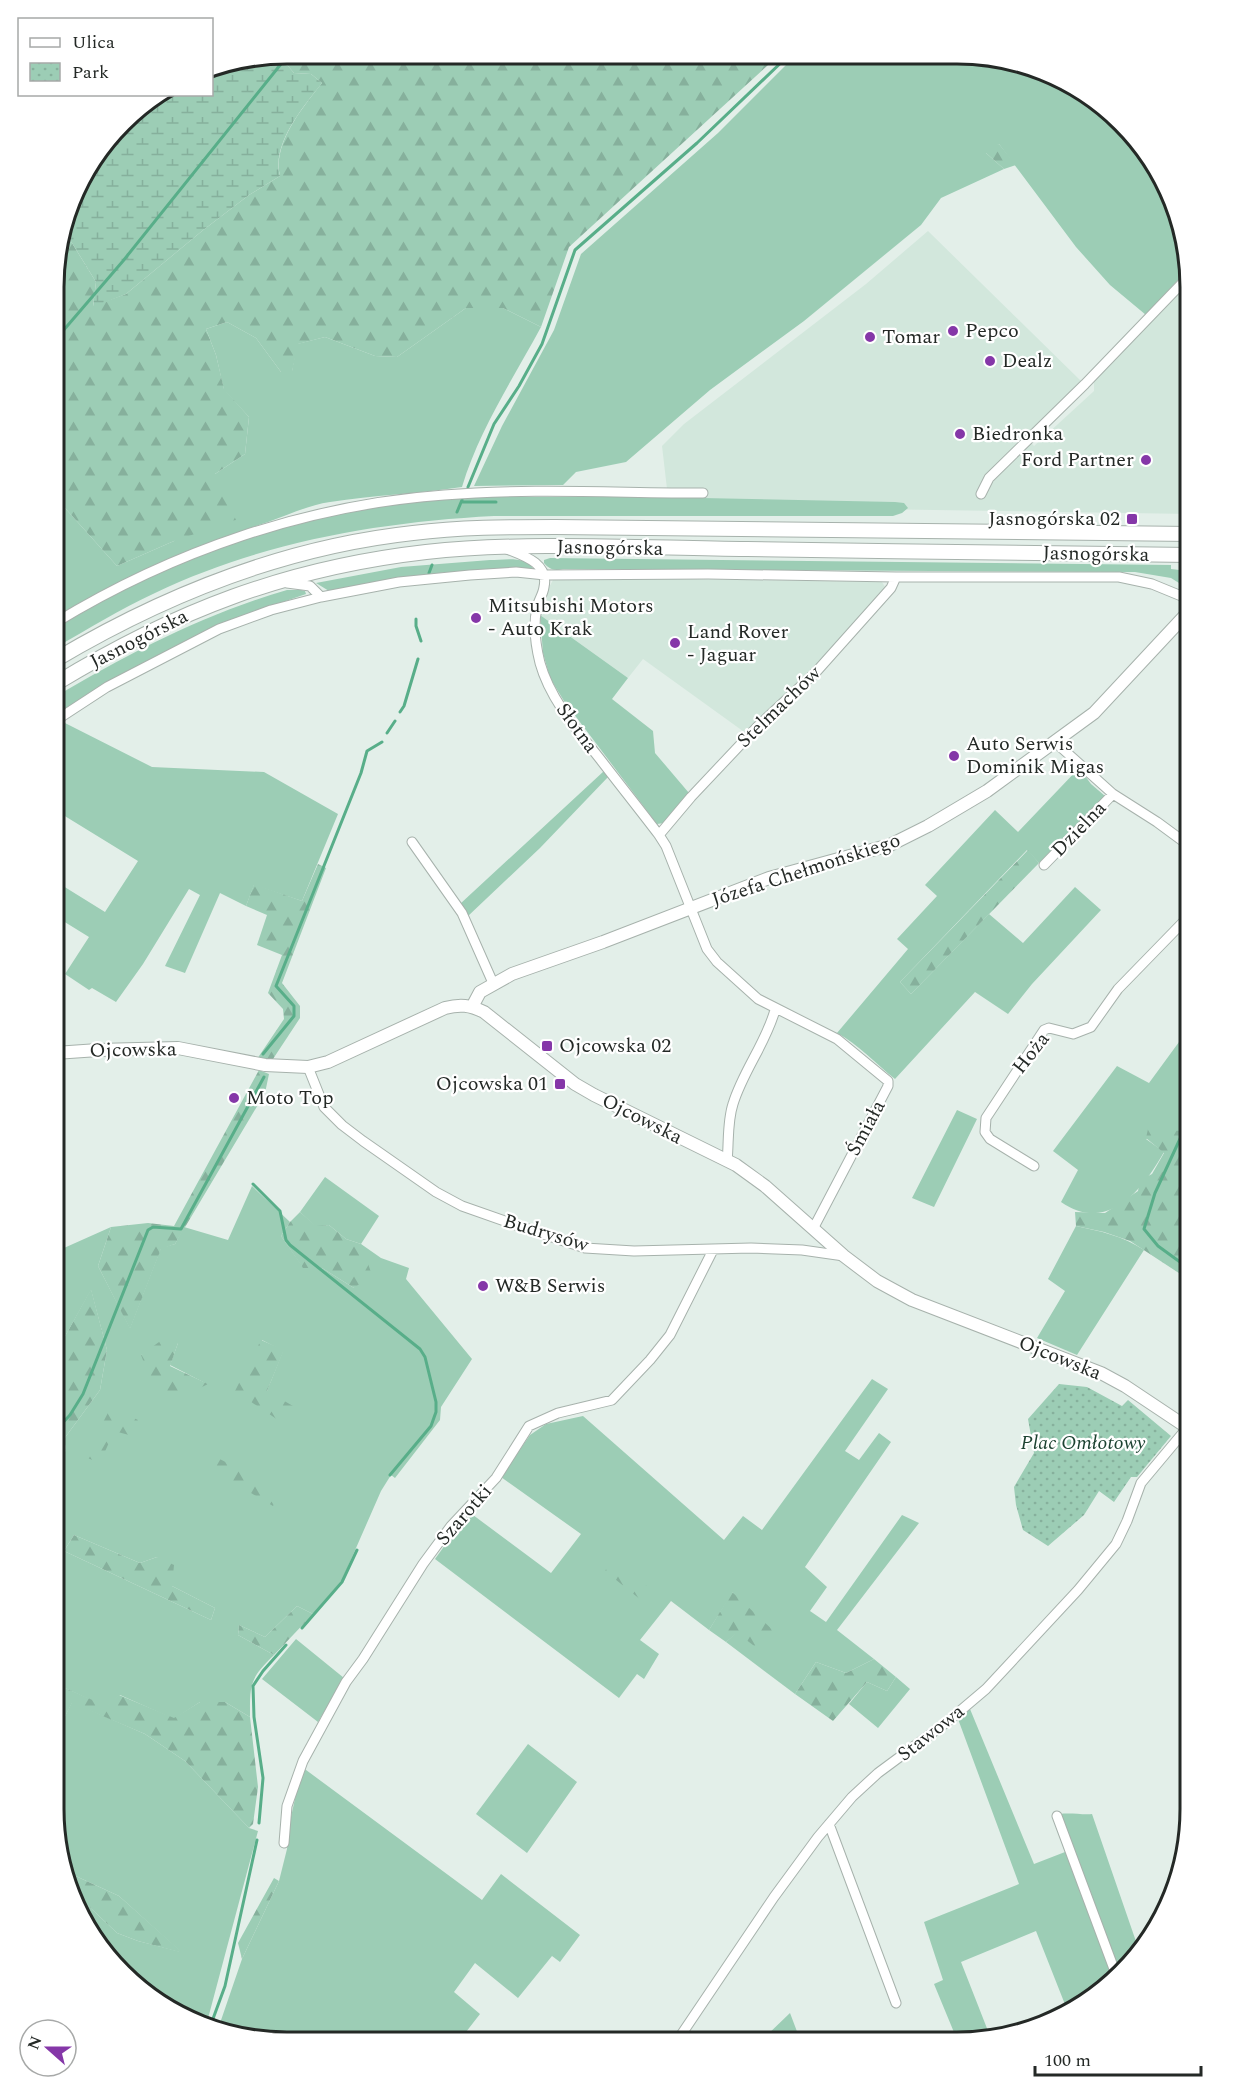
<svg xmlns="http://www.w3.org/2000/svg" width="1245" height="2096" font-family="Spectral,serif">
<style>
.built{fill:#d2e7dc}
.green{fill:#9ccdb5;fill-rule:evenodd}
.forest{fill:url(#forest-firs)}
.wetland{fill:url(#wetland-marsh)}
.park{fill:url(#park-dots)}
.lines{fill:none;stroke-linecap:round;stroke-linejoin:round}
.stream{stroke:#58ae89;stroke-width:3}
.street-casing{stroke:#a7b2ac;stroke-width:11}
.secondary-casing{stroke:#a7b2ac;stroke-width:14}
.primary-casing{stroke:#a7b2ac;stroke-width:16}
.street{stroke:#fff;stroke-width:9}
.secondary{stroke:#fff;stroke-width:12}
.primary{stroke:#fff;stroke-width:14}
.poi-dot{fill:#8537a8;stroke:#fff;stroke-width:2}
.labels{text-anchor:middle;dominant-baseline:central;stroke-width:4.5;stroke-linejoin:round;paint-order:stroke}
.poi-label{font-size:20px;fill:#242926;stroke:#fff;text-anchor:start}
.street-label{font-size:20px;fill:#242926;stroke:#fff}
.park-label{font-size:20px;font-style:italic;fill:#1c4231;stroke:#fff}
.rim{fill:none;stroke:#242926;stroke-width:3}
</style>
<defs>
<pattern id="forest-firs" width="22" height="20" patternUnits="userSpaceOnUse" patternTransform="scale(1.5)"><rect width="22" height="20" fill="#9ccdb5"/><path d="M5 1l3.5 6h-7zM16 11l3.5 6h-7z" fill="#86b09c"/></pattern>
<pattern id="wetland-marsh" width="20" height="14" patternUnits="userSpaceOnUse" patternTransform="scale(1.5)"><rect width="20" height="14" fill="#9ccdb5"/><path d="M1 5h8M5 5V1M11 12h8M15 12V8" fill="none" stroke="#86b09c"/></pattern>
<pattern id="park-dots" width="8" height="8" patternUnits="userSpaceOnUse" patternTransform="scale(1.5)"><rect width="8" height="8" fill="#9ccdb5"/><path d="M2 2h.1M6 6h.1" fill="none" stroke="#86b09c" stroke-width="1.8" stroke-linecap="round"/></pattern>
</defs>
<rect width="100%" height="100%" fill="#e3efe9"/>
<path class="built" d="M928 231 1081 381 1026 437 1034 446 1094 391V379L1189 278 1191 288V514L669 506 662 446 684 424 866 284Z
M604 578 882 582 885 587 814 671 747 734 643 659 628 678 540 615 546 593 553 580Z"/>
<path class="green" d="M796 55 988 56 1047 72 1100 103 1143 146 1173 199 1187 270 1146 315 1110 285 1076 247 999 144 986 153 1004 169 941 198 921 225 804 321 710 390 626 462 576 472 563 485 474 486 502 426 554 330 581 254 718 133Z
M466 308H503L541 327C513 379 479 430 462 487 418 494 373 495 330 502 309 505 288 515 268 522 194 546 123 577 56 618V498L117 566 174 541 215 474 245 454 249 417 224 390 216 355 206 329 227 322 256 338 281 372 292 371 297 344 325 337 375 356 397 357Z
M488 497H652L895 502 904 503 908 508 902 513 893 516H494C379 522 261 542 155 593 120 609 88 629 55 648V626C146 570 251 528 356 510 399 502 444 499 488 497Z
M550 558 1171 565V569C1188 570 1197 576 1187 593L1179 591V583L1171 578 1135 572 563 569C555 571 550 570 544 563V560Z
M490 560C502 560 527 555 533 569 464 568 397 576 329 591L316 583 401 567Z
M287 590H301L305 591 306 594 217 625 106 683 55 715V697C129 653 204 614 287 590Z
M540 615 628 678 612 699 653 731 655 753 689 793 664 823 657 824 564 701 550 678 543 653Z
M63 722 152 767 264 772 338 814 302 901 254 885 246 906 220 893 185 973 165 966 200 895 189 889 143 964 116 1002 92 988 89 990 65 974 89 937 55 916V881L105 912 138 861 55 810V727Z
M1079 768 1091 784 1105 796 1039 863 1027 850 900 982 911 994 989 914 1023 943 1075 887 1101 910 1032 984 1008 1014 975 992 895 1079C876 1064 858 1044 837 1033L908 949 897 939 937 896 925 885 995 810 1018 832Z
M604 771 609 776 540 848 467 917 460 904Z
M1191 1029V1109L1183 1131 1146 1139 1164 1152C1142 1191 1107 1234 1061 1202L1078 1170 1053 1151 1117 1066 1149 1083 1179 1042Z
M957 1110 977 1119 934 1207 912 1198Z
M325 1177 379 1216 361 1244 381 1258 409 1268 406 1279 472 1359 441 1407 440 1420 395 1478 391 1475 381 1491 342 1580 313 1614 297 1606 265 1637 239 1625 238 1635 274 1655C249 1679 250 1685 250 1717L225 1702H200L174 1719 120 1695 106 1707 54 1683V1471L66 1450 64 1439 100 1390 107 1350 91 1290 58 1349 59 1381 55 1393V1252L111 1227 98 1266 130 1328 161 1248 175 1244 184 1227 228 1240 252 1186 290 1222 281 1236 303 1267 322 1268 354 1288 361 1244 346 1239 329 1225 316 1227 300 1212ZM262 1340 283 1351 267 1391ZM178 1343 170 1365 207 1384 141 1355ZM74 1535 140 1563 157 1557 172 1586 215 1608 211 1620 64 1551Z
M1190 1177H1191V1230L1181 1225Z
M1076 1226C1100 1231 1123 1236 1144 1250L1077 1355 1037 1338 1065 1291 1048 1279Z
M872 1379 888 1389 845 1451 859 1460 879 1433 891 1442 805 1567 827 1587 810 1611 826 1622 902 1515 919 1523 837 1630 874 1659 846 1673 816 1662 795 1694 726 1642 736 1633 733 1592 709 1630 671 1601 640 1640 659 1654 644 1679 637 1674 619 1698 435 1559 469 1512 551 1573 581 1534 501 1477 530 1435 546 1424 583 1416 724 1540 743 1516 762 1530Z
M296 1639 344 1678 318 1722 262 1679Z
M896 1677 910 1689 878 1728 849 1704 867 1682 887 1691Z
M72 1702 145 1734 185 1761 249 1828 258 1831 206 2026 198 2024 145 1993 102 1950 72 1897 71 1894 80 1898 117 1933 138 1941 181 1952 119 1896 67 1872 54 1808V1751L62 1722Z
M970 1709 1034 1864 1065 1852 1052 1816C1064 1811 1079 1815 1092 1814L1140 1953 1100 1993 1068 2012 1036 1931 961 1962 990 2036 958 2042 934 1984 943 1980 924 1922 1019 1884 958 1719Z
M528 1744 577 1782 527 1853 476 1814Z
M302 1767 482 1900 501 1874 580 1935 560 1962 552 1956 518 1998 475 1963 454 1992 480 2014 459 2041 258 2040 218 2029 242 1959 279 1881 287 1849 289 1826Z
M790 2013 801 2042 765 2041 764 2038Z"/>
<path class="forest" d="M285 55H779L569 247 541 327 503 308H466L397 357 375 356 325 337 298 344 292 372H281L256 338 227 322 206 329 216 355 224 389 249 417 245 454 215 474 236 520 174 541 117 566 56 498V258L64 230 96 282 93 306 126 294 202 231 249 195 280 176C272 144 303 107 322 83L311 74 294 73 282 59Z
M999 144 1016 165 1004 169 986 153V147Z
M1028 850 1039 863 911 994 900 982Z
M318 864 326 868 282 983 300 1006V1018L273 1059H257L284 1019 283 1009 268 993 282 955 257 945 267 915 246 906 254 884 302 901Z
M259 1070 269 1074 265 1093 175 1244 161 1249 130 1329 98 1266 111 1227 148 1223 174 1226Z
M1191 1109V1177L1181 1225 1191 1230V1281L1130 1241 1104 1232 1076 1226 1075 1212 1105 1213 1138 1191 1140 1180 1152 1174 1164 1153 1146 1138 1148 1129 1183 1131Z
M300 1212 316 1226 329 1225 346 1239 361 1244 372 1275 354 1288 322 1268H303L281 1236 290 1222Z
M91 1289 107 1350 100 1390 64 1439 66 1450 54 1471 55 1393 59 1381 58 1349Z
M166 1337 178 1343 170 1366 208 1384 174 1401 153 1386 141 1355Z
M261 1340 284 1350 267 1391 293 1406 281 1422 235 1391Z
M111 1407 138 1420 129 1435 114 1431 100 1463 85 1457Z
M210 1454 282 1491 273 1506 231 1481 206 1459Z
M74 1535 140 1563 157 1557 174 1565 172 1586 215 1608 211 1620 64 1551Z
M613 1558 649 1588 641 1600 605 1571Z
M732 1592 776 1633 761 1651 737 1633 726 1642 709 1630Z
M297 1606 313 1614 274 1655 238 1635 239 1625 265 1637Z
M874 1659 896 1677 887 1691 867 1682 833 1721 795 1694 816 1662 846 1673Z
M54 1683 106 1706 119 1695 174 1718 200 1702H225L250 1717 258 1787 253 1824 249 1828 185 1761 145 1734 72 1703 62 1722 54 1751Z
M67 1872 119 1896 183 1953 138 1941 117 1933 80 1898 71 1894Z
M274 1878 279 1881 242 1959 238 1943Z"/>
<path class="wetland" d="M285 55 282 59 294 73 311 74 322 83C304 106 271 144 280 176L249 195 202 231 126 294 93 307 96 282 64 230 74 200 84 177 133 112 162 95 212 94V69Z"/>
<path class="park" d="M1059 1384 1087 1387 1122 1406 1128 1400 1171 1436 1137 1477H1131L1114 1502 1099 1491 1084 1515 1048 1546 1023 1530 1016 1505 1014 1487 1034 1453 1028 1419Z"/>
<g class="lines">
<path class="stream" d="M56 339 123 261 289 54
M468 487 494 424 519 386 542 344 575 250 697 143 789 55
M462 502H496
M457 512 462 500
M429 573 432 565
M416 619V626L421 641
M400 712 404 706 418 659
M387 733 395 721
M263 1054 294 1016V1006L276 986 361 773 367 751 382 742
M253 1184 280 1211 286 1240 290 1245 420 1349 425 1357 436 1402V1412L431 1426 390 1475
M1191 1270 1158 1246 1144 1229 1155 1193 1191 1115
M54 1432 70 1415 83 1394 148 1230 153 1227 181 1229 264 1077
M302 1628 342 1582 357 1550
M259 1823 263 1778 254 1717 253 1686 263 1671 286 1645
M210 2027 225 1986 257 1840"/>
<defs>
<path id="street" d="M981 494 989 478 1085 384 1189 276
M507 549C525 556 549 564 544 587 543 595 538 601 537 608 533 625 536 647 540 663 550 699 577 730 600 759 620 785 640 810 659 835L666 846 707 949 717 962 758 999 837 1039 888 1081V1086L813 1229
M287 583 310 586 321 597
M55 623C173 551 307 505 444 495 530 488 617 493 703 493
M55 721 107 687 219 629 271 610 321 597 399 582 470 575 516 572 545 575 708 574 896 577H1119L1152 584 1191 600
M1055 742 1113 794 1157 822 1191 847
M659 835 691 797 757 727 816 672 891 588 896 577
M412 842 462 913 493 983
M1044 865 1113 794
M308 1067 324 1107 342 1125 363 1141 436 1192 462 1206 516 1225 585 1248 634 1251 751 1248 802 1250 844 1256
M727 1161C729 1143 727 1122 733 1104 743 1071 766 1043 775 1010
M1034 1166 990 1139 985 1132 986 1118 1044 1030 1049 1028 1073 1034 1091 1027 1118 989 1191 914
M1057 1816 1117 1977
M829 1824 896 2003
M284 1843 287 1806 303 1761 346 1682 363 1659 423 1564 451 1526 496 1478 529 1426 558 1413 612 1400 650 1360 670 1335 713 1250
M677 2041 774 1897 818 1837 852 1797 878 1773 947 1722 986 1689 1078 1590 1116 1544 1127 1521 1141 1483 1187 1428"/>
<path id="secondary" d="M472 1007 480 992 512 974 603 942 769 878 890 845 928 826 987 791 1094 713 1191 609
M55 1053 98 1050 178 1048 265 1065 308 1067 328 1062 445 1008C460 1004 470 1005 484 1012L575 1084 594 1095 736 1165 765 1186 844 1256 877 1281 912 1300 1101 1373 1125 1386 1191 1430"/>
<path id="primary" d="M55 660C166 594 285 547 413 533 460 527 507 527 555 527L1191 534
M55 684C175 611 286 568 426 552 530 541 643 548 747 549 895 551 1043 554 1191 555"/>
</defs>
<use href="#street" class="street-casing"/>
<use href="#secondary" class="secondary-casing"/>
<use href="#primary" class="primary-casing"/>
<use href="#street" class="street"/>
<use href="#secondary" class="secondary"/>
<use href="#primary" class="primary"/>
</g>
<g class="poi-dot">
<circle cx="953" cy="331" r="6"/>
<circle cx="870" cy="337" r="6"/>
<circle cx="990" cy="361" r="6"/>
<circle cx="960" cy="434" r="6"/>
<circle cx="1146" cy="460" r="6"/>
<rect x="1126" y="513" width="12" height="12" rx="3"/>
<circle cx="476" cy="618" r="6"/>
<circle cx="675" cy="643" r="6"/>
<circle cx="954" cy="756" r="6"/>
<rect x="541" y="1040" width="12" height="12" rx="3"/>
<rect x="554" y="1078" width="12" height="12" rx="3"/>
<circle cx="234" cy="1098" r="6"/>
<circle cx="483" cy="1286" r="6"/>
</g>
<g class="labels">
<g class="poi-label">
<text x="965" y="331">Pepco</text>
<text x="882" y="337">Tomar</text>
<text x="1002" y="361">Dealz</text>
<text x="972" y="434">Biedronka</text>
<text x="1134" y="460" text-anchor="end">Ford Partner</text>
<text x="1120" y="519" text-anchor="end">Jasnogórska 02</text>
<text x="488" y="606">Mitsubishi Motors<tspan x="488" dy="23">- Auto Krak</tspan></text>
<text x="687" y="632">Land Rover<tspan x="687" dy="23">- Jaguar</tspan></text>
<text x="966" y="744">Auto Serwis<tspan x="966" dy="23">Dominik Migas</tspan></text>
<text x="559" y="1046">Ojcowska 02</text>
<text x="548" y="1084" text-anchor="end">Ojcowska 01</text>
<text x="246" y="1098">Moto Top</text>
<text x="495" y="1286">W&amp;B Serwis</text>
</g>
<g class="street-label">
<text transform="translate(610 548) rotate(1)">Jasnogórska</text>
<text transform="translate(1096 554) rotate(1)">Jasnogórska</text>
<text transform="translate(139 639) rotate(-27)">Jasnogórska</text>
<text transform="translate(779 707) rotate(-44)">Stelmachów</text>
<text transform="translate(577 728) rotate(54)">Słotna</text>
<text transform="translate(1079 829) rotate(-46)">Dzielna</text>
<text transform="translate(806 870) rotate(-18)">Józefa Chełmońskiego</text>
<text transform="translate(133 1050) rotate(-1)">Ojcowska</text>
<text transform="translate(1031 1053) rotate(-52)">Hoża</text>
<text transform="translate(642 1119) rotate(27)">Ojcowska</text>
<text transform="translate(866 1128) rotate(-62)">Śmiała</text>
<text transform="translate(546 1233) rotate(17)">Budrysów</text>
<text transform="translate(1060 1358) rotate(22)">Ojcowska</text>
<text transform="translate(464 1515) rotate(-49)">Szarotki</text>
<text transform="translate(931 1733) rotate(-38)">Stawowa</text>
</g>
<g class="park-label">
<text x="1083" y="1443">Plac Omłotowy</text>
</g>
</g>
<path d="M0 0H1245V2096H0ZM287 64H957A223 223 0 0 1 1180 287V1809A223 223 0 0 1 957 2032H287A223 223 0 0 1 64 1809V287A223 223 0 0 1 287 64Z" fill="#fff" fill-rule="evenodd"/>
<path class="rim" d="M287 64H957A223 223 0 0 1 1180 287V1809A223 223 0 0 1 957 2032H287A223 223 0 0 1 64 1809V287A223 223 0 0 1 287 64Z"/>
<rect x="18" y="18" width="195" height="78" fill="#ffffff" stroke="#a7a9a8" stroke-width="1.5"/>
<rect x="30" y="38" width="30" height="9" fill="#ffffff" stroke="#a7a9a8" stroke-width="1.5"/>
<text x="72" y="48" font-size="18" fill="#242926">Ulica</text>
<rect x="30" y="63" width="30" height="18" fill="url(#park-dots)" stroke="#a7a9a8" stroke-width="1.5"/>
<text x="72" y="78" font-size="18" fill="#242926">Park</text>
<g transform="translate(48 2048) rotate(291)"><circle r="28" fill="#ffffff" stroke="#a7a9a8" stroke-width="1.5"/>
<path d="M0-4.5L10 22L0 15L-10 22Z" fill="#8537a8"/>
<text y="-9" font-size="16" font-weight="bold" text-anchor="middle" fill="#242926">N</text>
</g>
<path d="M1035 2066v9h166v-9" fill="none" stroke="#242926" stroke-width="3"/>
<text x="1044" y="2066" font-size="18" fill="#242926" stroke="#ffffff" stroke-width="4.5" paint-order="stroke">100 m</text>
</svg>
